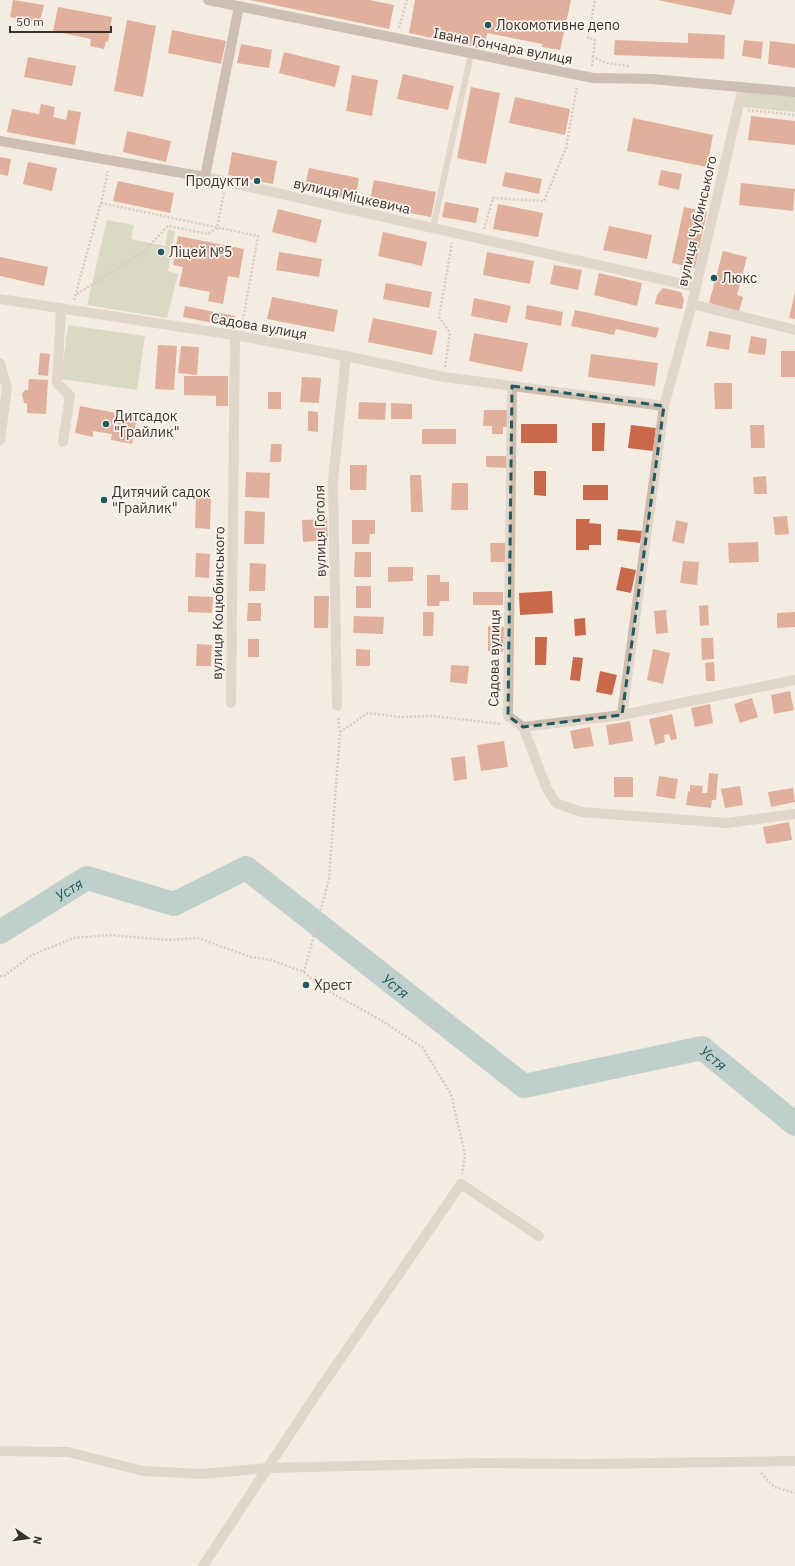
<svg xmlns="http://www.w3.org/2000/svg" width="795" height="1566" font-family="'IBM Plex Sans',sans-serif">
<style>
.green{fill:#b8c4a0}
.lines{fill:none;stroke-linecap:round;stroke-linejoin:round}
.river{stroke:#7fb0b2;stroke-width:24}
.building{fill:#c8694b}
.path{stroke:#b9a596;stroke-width:2.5;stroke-dasharray:2 2;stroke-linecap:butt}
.lane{stroke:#cdbbac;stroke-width:6}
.street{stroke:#cdbbac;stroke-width:10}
.secondary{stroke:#a18a7d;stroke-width:10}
.marked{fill:none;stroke:#1f5a5e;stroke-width:3;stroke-dasharray:8 5;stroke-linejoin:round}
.poi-dot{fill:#1f5a5e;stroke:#fbf5ee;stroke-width:1.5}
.labels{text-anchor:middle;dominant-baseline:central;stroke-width:3.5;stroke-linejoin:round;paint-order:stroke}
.poi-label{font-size:14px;fill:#3b302b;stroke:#fbf5ee;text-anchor:start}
.street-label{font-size:14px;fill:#3b302b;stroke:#fbf5ee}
.water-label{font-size:15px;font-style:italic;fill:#1f5a5e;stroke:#fbf5ee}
</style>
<rect width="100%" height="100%" fill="#f4ebe1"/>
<path class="green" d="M746 91 795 95V112L742 107Z
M107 220 134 225 131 239 165 246 168 230 175 231 168 271 178 274 167 318 87 305Z
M68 325 145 336 137 390 61 379Z"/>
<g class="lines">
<path class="river" id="s1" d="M0 932 87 878 174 904 246 868 524 1086 702 1048 795 1124"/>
</g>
<path class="building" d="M13 0 44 5 40 22 10 17Z
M250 0H369L394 5 389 29Z
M415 0H571L560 50 542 47V44L487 33 484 49 409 33Z
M657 0H735L731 15Z
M58 7 112 17 108 42 106 41 104 49 90 46 91 39 53 31Z
M127 20 156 26 143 97 114 91Z
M172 30 226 41 221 64 168 53Z
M688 33 725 35 724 59 614 55 615 40 688 43Z
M744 40 763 42 761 59 742 56Z
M770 41 795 44V68L768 64Z
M241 44 272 50 269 68 237 63Z
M284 52 340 66 335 87 279 73Z
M28 57 76 66 72 86 24 77Z
M403 74 454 86 448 110 397 99Z
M352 75 378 80 372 116 346 111Z
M471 87 500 93 486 164 457 158Z
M515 97 570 109 565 135 509 123Z
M41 104 55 107 53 117 66 120 68 110 81 112 75 145 7 132 12 109 39 114Z
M751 116 795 121V145L748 140Z
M633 118 713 135 707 167 627 151Z
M127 131 171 141 166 162 123 152Z
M232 152 277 161 273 184 228 175Z
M0 157 11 159 8 176 0 174Z
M28 162 57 168 52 191 23 184Z
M309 168 359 178 355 200 304 190Z
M661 170 682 174 679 190 658 185Z
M505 172 542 179 539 194 502 186Z
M374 180 436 192 431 217 369 205Z
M118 181 174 193 170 213 113 201Z
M741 183 795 189 793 211 739 205Z
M445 202 479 208 476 223 442 217Z
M498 204 543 213 538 237 493 229Z
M684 207 707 212 695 268 672 263Z
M278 209 322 220 316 243 272 232Z
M609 226 652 235 647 259 603 250Z
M383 232 427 242 422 266 378 256Z
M178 236 244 249 239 278 228 276 223 304 208 301 210 292 179 286 183 267 173 265Z
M723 251 747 257 737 295 743 297 739 311 709 303Z
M279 252 322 259 319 277 276 270Z
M487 252 534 261 530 284 483 275Z
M0 257 48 267 44 286 0 276Z
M554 265 582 270 578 290 550 284Z
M599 273 642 283 637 306 594 295Z
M386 283 432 292 429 308 383 299Z
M663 288 681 292 684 300 682 309 655 304 657 295Z
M795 292V319L789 318Z
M272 297 338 310 334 332 267 319Z
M474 298 511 306 507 323 471 316Z
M527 305 563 312 561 326 525 319Z
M185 306 235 316 232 327 183 317Z
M575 310 659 328 656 338 616 329 614 335 571 326Z
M373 318 437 331 432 355 368 342Z
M709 331 731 335 729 350 706 346Z
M474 333 528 343 522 372 469 361Z
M751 336 767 339 765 355 748 353Z
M158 345 177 346 174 390 155 389Z
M181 346 199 347 197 375 178 373Z
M781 351H795V377H781Z
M40 353 50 354 48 376 38 375Z
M591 354 658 363 655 386 588 377Z
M184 376H228V406H216V396L184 395Z
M302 377 321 378 319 403 300 402Z
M29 379 48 380 46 414 27 413V404L24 403 22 394 25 390H28Z
M714 383H732V409H715Z
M268 392H281V409H268Z
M359 402 386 403 385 420 358 419Z
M391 403 412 404V419H391Z
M80 406 137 417 132 444 111 440 112 434 93 431V437L75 433Z
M484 410H508L507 427H503V434H492V426H483Z
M308 411 318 412V432L308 431Z
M592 423H605L604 451H592Z
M521 424H557V443H521Z
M631 425 656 428 653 451 628 448Z
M750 425H764L765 448H751Z
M422 429H456V444H422Z
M271 444H282L281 462H270Z
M486 456H508L507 468 486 467Z
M350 465H367L366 490H350Z
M534 471H546V496L534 495Z
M246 472 270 473 269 498 245 497Z
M410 475H421L423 512H411Z
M766 476 767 494H754L753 477Z
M452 483H468V510H451Z
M583 485H608V500H583Z
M196 497H211L210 529 195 528Z
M245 511 265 512 264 544H244Z
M787 516 789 534 775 535 773 517Z
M327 519 328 540 303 542 302 520Z
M576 519H590L589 523 601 524V545H589V550H576Z
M352 520H375V534H370L369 544H352Z
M676 520 688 523 684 544 672 541Z
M618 529 642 531 640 543 617 540Z
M758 542 759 562 729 563 728 543Z
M490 543H505L506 562H491Z
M355 552H371V577H354Z
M196 553 210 554 209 578 195 577Z
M683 561 699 562 697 585 680 583Z
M250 563 266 564 265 591H249Z
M388 567H413V581L388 582Z
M621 567 636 570 631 593 616 590Z
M427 575H440V582H449V601H440L439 606H427Z
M356 586H371V608H356Z
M552 591 553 613 520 615 519 593Z
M473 592H503V605H473Z
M188 596 213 597 212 613 188 612Z
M314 596H329L328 628H314Z
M248 603H261V621H247Z
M708 605 709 625 700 626 699 606Z
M666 610 668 633 656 634 654 611Z
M423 612H434L433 636H423Z
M795 612V627L777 628V613Z
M354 616 384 617 383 634 353 633Z
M585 618 586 635 575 636 574 619Z
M488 626 504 627 503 652 488 651Z
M535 637H547L546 665H535Z
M701 638H713L714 659 702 660Z
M248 639H259V657H248Z
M197 644 212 645 211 666H196Z
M356 649 370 650V666H356Z
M653 649 670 653 663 684 647 680Z
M573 657 583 658 580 681 570 680Z
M714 662 715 681H706L705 663Z
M451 665 469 666 467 684 450 682Z
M600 671 617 675 612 695 596 692Z
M790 691 794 710 774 714 771 695Z
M752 698 758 717 740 723 734 704Z
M710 704 713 723 695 727 691 708Z
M672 714 677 739 671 740 669 734 664 735 665 742 655 745 649 719Z
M630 721 633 741 609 745 606 725Z
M590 727 594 746 574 749 570 731Z
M504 741 508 767 481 771 477 745Z
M465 756 467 779 454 781 451 758Z
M709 773 718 774 716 800H712L711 808 686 805 688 791 690 792V785L703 786 702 793H707Z
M659 776 678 779 675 799 656 796Z
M614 777H633V797H614Z
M740 786 743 805 725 808 721 789Z
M793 788 795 802 771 807 768 792Z
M789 822 792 840 766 844 763 827Z"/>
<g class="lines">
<path class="path" d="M399 28 407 0
M593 57 595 40 588 38 595 0
M592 66 593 57 606 63 629 66
M748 110 795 115
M101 203 258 236 242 325
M484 229 493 198 544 201 566 148 577 86
M77 294 142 253 168 226 208 234 217 228 224 192
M74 300 103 195 108 171
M445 367 450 333 439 317 452 243
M340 732 368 713 400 717 434 716 501 724
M304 972 319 986 379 1019 422 1047 451 1094 465 1155 462 1174
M0 976H4L32 955 74 938 110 935 169 940 198 938 251 957 271 960 304 972 329 879 340 732 338 717
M761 1473 774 1487 795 1493"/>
<path class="lane" d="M433 228 471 54"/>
<path class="street" d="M743 87 692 304 795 330
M205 177 696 287
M0 299 240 336 346 356 444 377 664 406 692 304
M61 308 57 383 70 396 63 442
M0 363 7 388 0 440
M512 386 508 716 523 727 622 715 664 406
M231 703 235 335
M337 706 333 481 346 356
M622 715 795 680
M523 727 547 789 556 803 581 812 727 823 795 814
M0 1451 68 1452 143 1471 202 1474 267 1468 483 1463 587 1464 795 1461
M203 1566 319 1390 461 1184 539 1236"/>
<path class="secondary" d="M208 0 593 78 652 79 795 92
M0 141 205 177 239 6"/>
</g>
<path d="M0 0H795V1566H0ZM512 386 664 406 622 715 523 727 508 716Z" fill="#f4ebe1" fill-opacity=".55" fill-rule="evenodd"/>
<path class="marked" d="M512 386 664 406 622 715 523 727 508 716Z"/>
<g class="poi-dot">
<circle cx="488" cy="25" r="4"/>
<circle cx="257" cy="181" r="4"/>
<circle cx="161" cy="252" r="4"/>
<circle cx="714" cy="278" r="4"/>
<circle cx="106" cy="424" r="4"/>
<circle cx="104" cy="500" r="4"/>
<circle cx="306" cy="985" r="4"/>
</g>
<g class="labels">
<g class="poi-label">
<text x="496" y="25">Локомотивне депо</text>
<text x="249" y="181" text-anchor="end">Продукти</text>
<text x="169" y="252">Ліцей №5</text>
<text x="722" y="278">Люкс</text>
<text x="114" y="416">Дитсадок<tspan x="114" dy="16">"Грайлик"</tspan></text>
<text x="112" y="492">Дитячий садок<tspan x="112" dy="16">"Грайлик"</tspan></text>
<text x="314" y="985">Хрест</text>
</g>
<g class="street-label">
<text transform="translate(503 46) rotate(11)">Івана Гончара вулиця</text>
<text transform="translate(352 196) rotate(13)">вулиця Міцкевича</text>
<text transform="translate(697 221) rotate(-77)">вулиця Чубинського</text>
<text transform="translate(259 326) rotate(10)">Садова вулиця</text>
<text transform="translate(320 531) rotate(-91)">вулиця Гоголя</text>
<text transform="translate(218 603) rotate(-89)">вулиця Коцюбинського</text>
<text transform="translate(494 658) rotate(-89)">Садова вулиця</text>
</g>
<g class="water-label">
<text stroke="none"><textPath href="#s1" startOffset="81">Устя</textPath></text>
<text stroke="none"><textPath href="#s1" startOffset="464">Устя</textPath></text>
<text stroke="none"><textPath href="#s1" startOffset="824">Устя</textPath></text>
</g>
</g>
<g transform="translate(28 1538) rotate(103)" stroke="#fbf5ee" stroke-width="3" paint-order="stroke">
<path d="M0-3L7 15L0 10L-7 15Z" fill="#3b302b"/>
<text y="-6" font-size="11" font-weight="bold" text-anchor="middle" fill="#3b302b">N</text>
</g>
<path d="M10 26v6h101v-6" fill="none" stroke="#3b302b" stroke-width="2"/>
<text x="16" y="26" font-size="12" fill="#3b302b" stroke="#fbf5ee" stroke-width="3" paint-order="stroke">50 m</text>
</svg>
